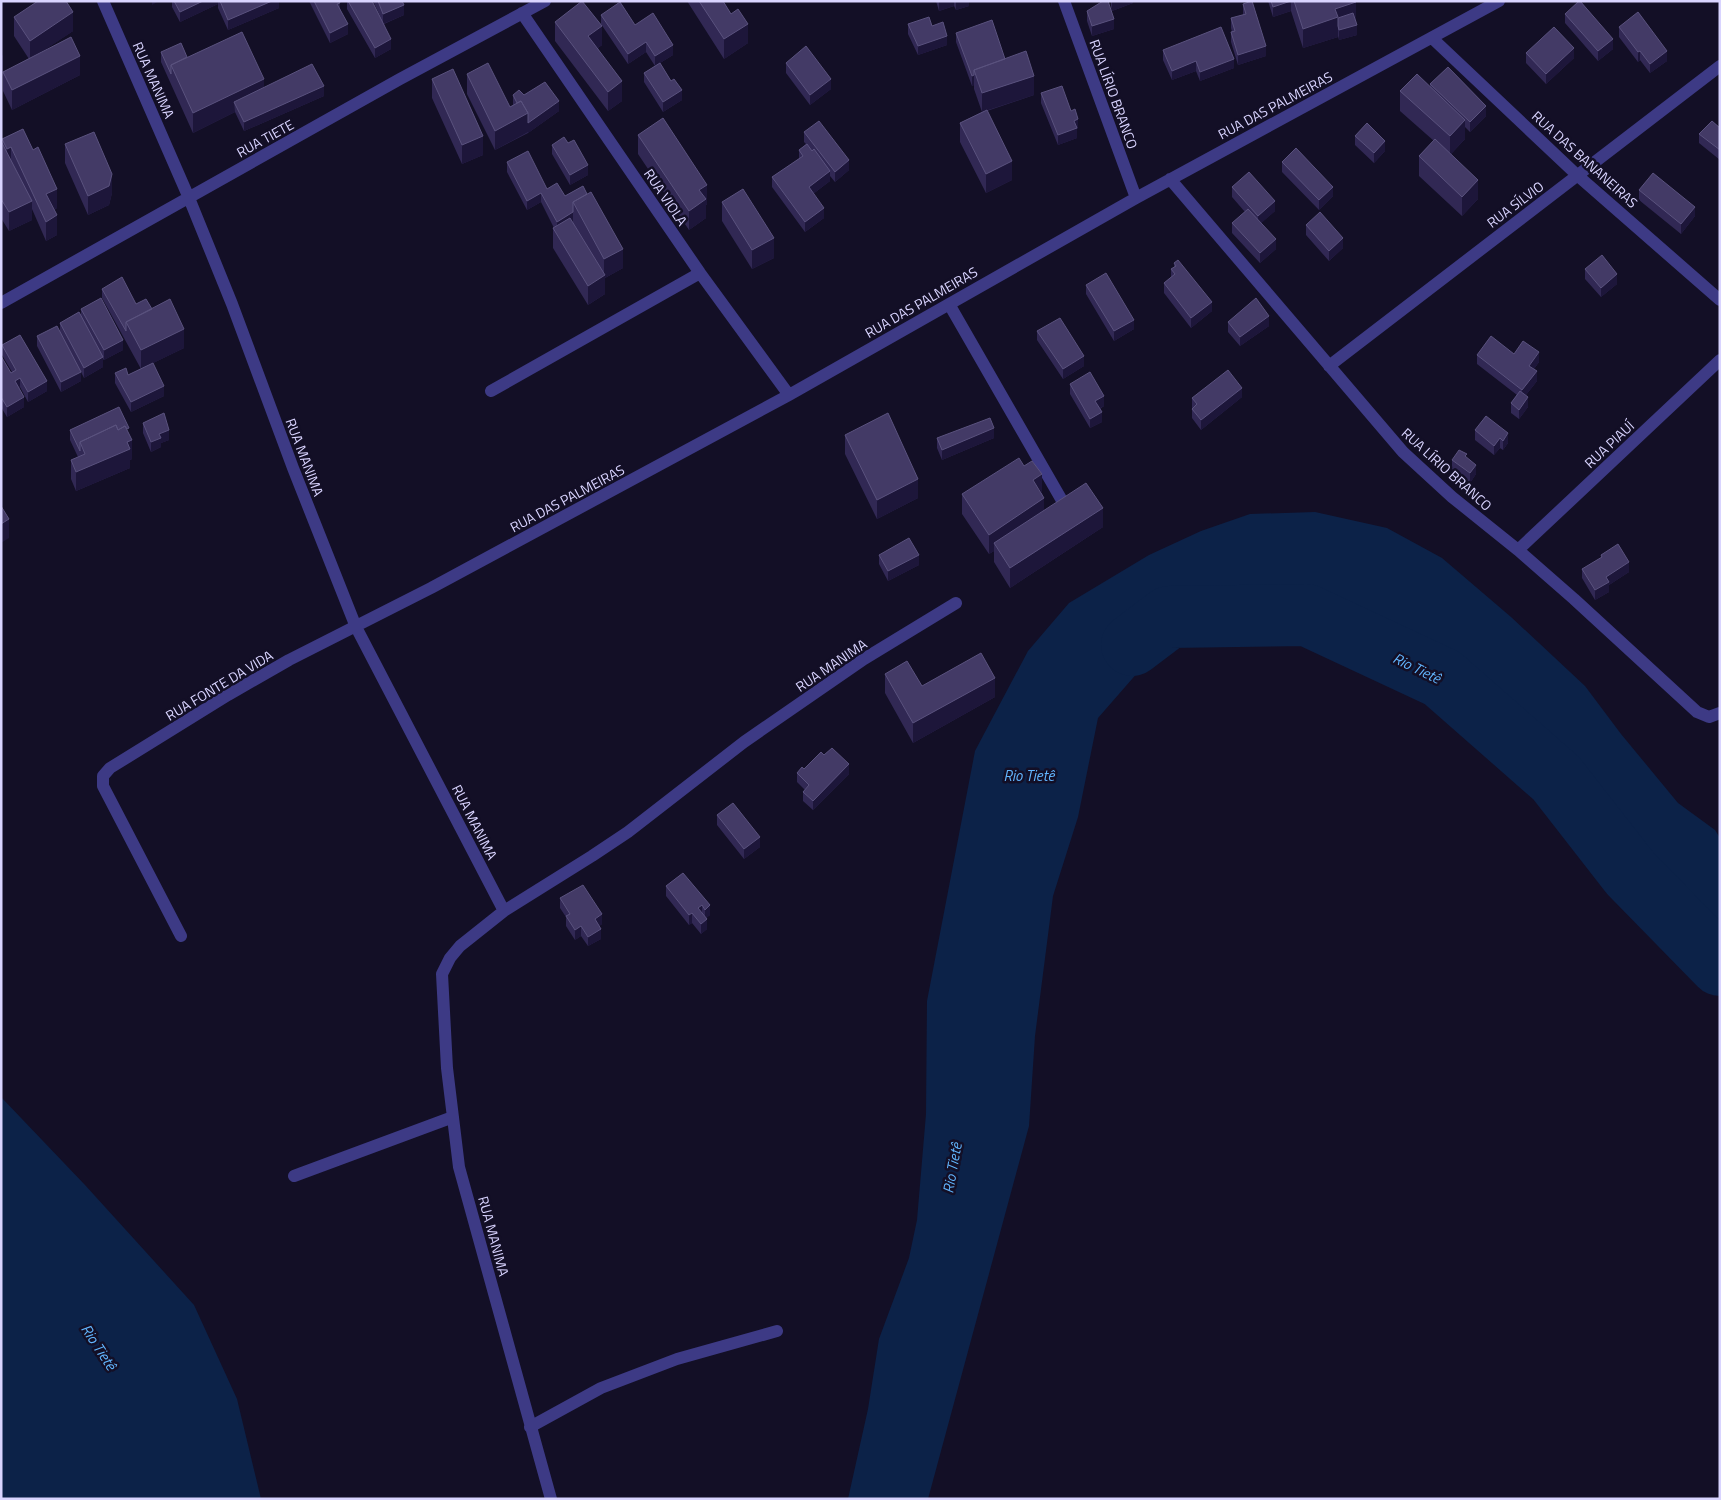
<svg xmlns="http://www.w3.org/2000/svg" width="1721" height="1500" font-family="'Titillium Web',sans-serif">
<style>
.water{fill:#0c2248}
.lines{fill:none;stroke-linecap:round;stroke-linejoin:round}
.river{stroke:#0c2248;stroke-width:62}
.minor{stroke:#3d3a85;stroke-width:12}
.wall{fill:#312854}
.shaded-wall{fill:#1d163a}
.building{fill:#433a66;stroke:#5a527e}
.labels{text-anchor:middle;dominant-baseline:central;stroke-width:5;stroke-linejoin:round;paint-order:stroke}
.street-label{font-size:14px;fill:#d9d4ff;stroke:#130f26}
.water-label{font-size:15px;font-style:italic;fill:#62b6ff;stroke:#130f26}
</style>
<rect width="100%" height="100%" fill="#130f26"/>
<path class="water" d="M1315 512 1387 528 1442 558 1511 617 1585 686 1621 734 1678 803 1715 830 1720 838V944L1706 915 1622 863 1583 820 1534 756 1482 697 1359 635 1291 603 1223 607 1139 671 1098 718 1078 817 1053 896 1035 1036 1029 1126 928 1499H848L868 1409 879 1339 909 1258 917 1220 926 1114 927 1001 975 751 1028 651 1069 603 1149 555 1201 531 1250 514Z
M1 1097 85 1185 194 1305 237 1399 261 1499H1Z"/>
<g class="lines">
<path class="river" d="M1132 645 1169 617 1307 615 1442 678 1556 778 1630 873 1720 965"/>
<path class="minor" d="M103 1 189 198 232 304 293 468 356 627 504 911
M1064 1 1136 198
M522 13 700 273 789 395
M1432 38 1577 175 1720 300
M1170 179 1403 452 1452 497 1518 550 1574 599 1697 712 1709 717 1720 713
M1 303 400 79 545 1
M949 304 1064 504
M1329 366 1720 66
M491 391 700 273
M1518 550 1720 360
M181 936 103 786V776L110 768 228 695 289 660 431 588 789 395 1136 198 1499 1
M294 1176 453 1117
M530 1427 601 1388 677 1359 777 1331
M551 1499 459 1167 447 1068 442 974 450 958 460 946 504 911 592 856 628 832 744 742 864 659 956 603"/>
</g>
<path class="wall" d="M172 1H279V8L228 30 218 8V4L180 22 172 7Z
M309 1H339L340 8 348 34 330 43Z
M347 1H372L382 20 373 1H402L404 15 384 24 391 49 375 58 347 9Z
M687 1H723L748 43 724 59Z
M936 1H969V6L956 10 954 6 939 11Z
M1111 1H1133V3L1112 11 1111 6Z
M1268 1H1355L1356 19 1357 35 1339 40 1338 36V37L1303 48 1291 11 1273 17Z
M1243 4 1266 56 1238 65 1231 42V32H1232L1231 28V18L1243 15Z
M1087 11 1114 29 1092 36 1087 21Z
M1565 14 1613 49 1598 61 1565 23Z
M601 15 635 25 673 55 660 63 671 81 682 100 663 112 644 82V73L655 66 646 52 628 64 601 24Z
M14 17 73 31 38 54 80 75 12 110 3 91V75L1 76V53L3 72 29 59 14 36Z
M555 22 602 45 598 48 622 101 608 111 555 41Z
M908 24 932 26 947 45 918 55 908 34Z
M1619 27 1667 61 1650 73 1640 60 1638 62 1619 37Z
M956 33 1005 59 1034 95 987 111 1012 180 986 193 960 142V123L982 112 974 89V85L972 86 956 42Z
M1163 50 1234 68 1200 81 1196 71 1172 80 1163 60Z
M161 52 187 58 264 88 324 96 244 131 235 112 193 133 161 62Z
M1526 53 1574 58 1546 84 1526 63Z
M786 63 831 89 810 105 786 73Z
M467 74 510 107 513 105V95L559 111 528 133 495 150 467 94Z
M432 79 483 155 462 164 432 98Z
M1430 84 1486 116 1470 132 1465 127V139L1451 154 1478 199 1462 216 1419 176V156L1434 141 1400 111V91L1430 87Z
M1041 93 1071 111 1078 129H1077V138L1058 145 1041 103Z
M1720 128V160L1699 143V134Z
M23 129 57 208 54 210 57 235 46 241 32 209V220L9 231 1 218V141L2 143V139Z
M804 132 849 170 835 182 830 176V181L813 194 824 218 805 232 772 187V177L799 159V150L806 144 804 142Z
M638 135 707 204 706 205V218L689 230 638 154Z
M1355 136 1385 151 1374 163 1355 145Z
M568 143 588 175 570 185 552 154V145Z
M65 144 112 193 109 205 88 215 65 163Z
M507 162 547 189 565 196 583 186 623 268 605 278V294L588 305 553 248V228H554L541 202 527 210 507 172Z
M1282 162 1333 196 1319 210 1282 172Z
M1232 187 1275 211 1261 223 1276 249 1260 263 1232 233V223L1245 212 1232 197Z
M1639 190 1695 216 1681 234 1639 200Z
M722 202 774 258 752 269 722 221Z
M1306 225 1343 248 1329 261 1306 235Z
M1174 263 1212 311 1191 328 1164 293V283L1171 277V269L1174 267Z
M1585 269 1617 284 1601 297 1585 279Z
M1086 285 1134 329 1114 341 1086 294Z
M102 289 136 304 152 309 184 348 151 364 164 396 131 412 115 383V373L128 375 141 369 102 298Z
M81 309 123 350 104 360 103 359V367L84 378 81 372V381L61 392 37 346V336L60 331V323L81 316Z
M1228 322 1269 326 1240 346 1228 332Z
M1037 331 1084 366 1063 379 1037 340Z
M2 345 47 391 28 402 20 387 19 388 24 407 7 417 1 407V356L11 373 12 372 2 355Z
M1514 354 1539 362 1534 369 1537 381 1526 395 1528 407 1519 419 1511 413V403L1517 395 1477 364V355Z
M1070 384 1104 406 1100 409 1102 422 1090 428 1070 394Z
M1242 397 1201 430 1192 418V398Z
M1486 416 1508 443 1503 450 1500 448 1494 455 1475 440V430Z
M143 423 169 440 161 443V447L151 452 143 433Z
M70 430 129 433 132 459 130 460V468L76 491 71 479V460L78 457 70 440Z
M845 435 918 498 877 519 845 454Z
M937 438H994L942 460 937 448Z
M1467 458 1476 474 1470 483 1452 469V460Z
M1042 493 1044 510 1103 527 1010 588 994 562V551L989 554 962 514V494Z
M879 555 919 565 888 581 879 564Z
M1601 555 1629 572 1609 585V592L1595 600 1582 578V569L1601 558Z
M885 674 922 686 995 697 913 743 885 693Z
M824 755 849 774 813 810 803 801V792L805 790 797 782V773L804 769Z
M717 815 760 847 744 859 717 825Z
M683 873 710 915 706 918 707 929 701 934 692 923 689 925 666 896V886Z
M560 898 602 924 599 926 601 939 588 946 581 936 575 940 566 926V917L560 908Z"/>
<path class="shaded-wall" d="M152 1H159L152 5Z
M203 1H218V4L180 22V12Z
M272 1H279V8L228 30V20Z
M954 1V6L939 11V2Z
M956 1H969V6L956 10Z
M1112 1H1133V3L1112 11Z
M1291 1V11L1273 17V7Z
M1356 2V22L1338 26V37L1303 48V29L1335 9Z
M404 5V15L383 24V14Z
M73 12V31L30 60V41Z
M1114 19V29L1092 36V26Z
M348 24V34L330 43V33Z
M748 24V43L724 59V39Z
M1357 25V35L1339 40V30Z
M602 26V45L588 55V36Z
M947 36V45L918 55V46Z
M391 39V49L375 58V48Z
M1613 39V49L1598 61V51Z
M646 42V52L628 64V54Z
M673 45V55L655 66V56Z
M1266 46V56L1238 65V55Z
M1574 48V58L1546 84V74Z
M1640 51V60L1638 62V52Z
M1667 51V61L1650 73V64Z
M3 55V75L1 76V56Z
M80 56V75L12 110V90Z
M1234 59V68L1200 81V72Z
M1196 61V71L1172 80V71Z
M974 75V85L972 86V76Z
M1034 76V95L982 112V93Z
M264 79V98L234 102 235 112 193 133V113Z
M831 79V89L810 105V95Z
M622 81V101L608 111V92Z
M324 86V96L244 131V122Z
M682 90V100L663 112V102Z
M559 101V111L528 133V123Z
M1486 106V116L1470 132V122Z
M528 113V132L495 150V131Z
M1078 119V129H1077V138L1058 145V135L1074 121Z
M1465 120V139L1450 155V136Z
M483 136V155L462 164V145Z
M1385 141V151L1374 163V153Z
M11 147V166L7 168V149Z
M849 160V170L835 182V172Z
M1012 161V180L986 193V174Z
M588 165V175L570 185V175Z
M830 171V181L809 197V187Z
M112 174V193L109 205 88 215V196Z
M1478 180V199L1462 216V197Z
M707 185V204L706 205V218L689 230V211L699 190Z
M1333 187V196L1319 210V200Z
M57 189V208L46 213V194Z
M541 193V202L527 210V201Z
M32 201V220L9 231V212Z
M1275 201V211L1258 226V216Z
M1695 207V216L1681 234V224Z
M824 208V218L805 232V222Z
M573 212V222L557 232V222Z
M57 215V235L46 241V222Z
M774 238V258L752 269V250Z
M1343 238V248L1329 261V251Z
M1276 239V249L1260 263V253Z
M623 249V268L605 278V294L588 305V286L604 275V259Z
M1617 274V284L1601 297V288Z
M1212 302V311L1191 328V318Z
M1269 316V326L1240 346V337Z
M1134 320V329L1114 341V331Z
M184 329V348L141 369V350Z
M123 340V350L104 360V350Z
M1539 352V362L1529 376V366Z
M1084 356V366L1063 379V369Z
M103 357V367L84 378V368Z
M1537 371V381L1522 400V390Z
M81 372V381L61 392V382Z
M20 378V387L15 390V381Z
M47 381V391L28 402V392Z
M164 386V396L131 412V402Z
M1242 388V397L1201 430V420Z
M1104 396V406L1095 411V401Z
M24 397V407L7 417V407Z
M1528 397V407L1519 419V410Z
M1102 412V422L1090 428V419Z
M994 428V438L942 460V450Z
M169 430V440L161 443V447L151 452V442L159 434Z
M1508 433V443L1503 450V441Z
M1500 438V448L1494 455V446Z
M132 440V459L130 460V468L76 491V472Z
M1476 465V474L1470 483V473Z
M1042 474V493L1033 480Z
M918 479V498L877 519V500Z
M1044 498V517L994 543V551L989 554V535Z
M1103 508V527L1010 588V568Z
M9 519V538L1 543V524Z
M919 555V565L888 581V571Z
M1629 562V572L1609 585V592L1595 600V590L1606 577Z
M995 678V697L913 743V723Z
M849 764V774L813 810V801Z
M760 837V847L744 859V849Z
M702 905V915L698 908Z
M710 905V915L705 919V910Z
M692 913V923L689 925V915Z
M602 914V924L595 929V919Z
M707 919V929L701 934V924Z
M581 926V936L575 940V930Z
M601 929V939L588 946V937Z"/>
<path class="building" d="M38 1H66L73 12 30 41 14 17Z
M174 1H203L180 12Z
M220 1H272L228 20Z
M314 1H339L340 3 337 4 348 24 330 33Z
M348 1H372L391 39 375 48Z
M378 1H402L404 5 383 14Z
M582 1 602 26 588 36 622 81 608 92 555 22Z
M699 1H723L731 14 738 9 748 24 724 39Z
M1103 1H1108L1114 19 1092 26 1087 11Z
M1252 1 1266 46 1238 55 1231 32 1235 31 1231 18 1246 14 1243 4Z
M1271 1H1291L1273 7Z
M1294 1H1355L1356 2 1335 9 1338 17 1303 29Z
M1579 1H1580L1613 39 1598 51 1565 14Z
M620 2 635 25 653 13 673 45 655 56 646 42 628 54 601 15Z
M1638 12 1667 51 1650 64 1640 51 1638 52 1619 27Z
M1353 13 1357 25 1339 30 1338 26V18Z
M929 17 932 26 943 22 947 36 918 46 908 24Z
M992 20 1005 59 974 70V75L972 76 956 33Z
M1221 27 1234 59 1200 72 1196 61 1172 71 1163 50Z
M1554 27 1574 48 1546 74 1526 53Z
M242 32 264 79 193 113 171 65Z
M71 37 80 56 12 90 3 72Z
M181 43 187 57 171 65V74L161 52Z
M806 46 831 79 810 95 786 63Z
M1026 51 1034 76 982 93 974 70Z
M488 63 510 107 521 101 528 113 495 131 467 74Z
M660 63 671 81 674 79 682 90 663 102 644 73Z
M312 64 324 86 244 122 234 102Z
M1448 67 1486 106 1470 122 1430 84Z
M453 69 483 136 462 145 432 79Z
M1417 74 1465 120 1450 136 1400 91Z
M545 82 559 101 528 123V113L521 101 517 103 513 95 519 90 524 95Z
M1062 86 1071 111 1075 109 1078 119 1074 121 1077 128 1058 135 1041 93Z
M987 110 1012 161 986 174 960 123Z
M663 118 707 185 699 190 706 199 689 211 638 135Z
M819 121 849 160 835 172 804 132Z
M1712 121 1720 128V150L1699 134Z
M1367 123 1385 141 1374 153 1355 136Z
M23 129 33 150 38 147 57 189 46 194 57 215 46 222 11 147 7 149 2 139Z
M94 132 112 174 109 186 88 196 65 144Z
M564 137 568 143 574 140 588 165 570 175 552 145Z
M1435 139 1478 180 1462 197 1419 156Z
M1 141 32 201 9 212 1 199Z
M807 144 812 151 814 149 830 171 809 187 824 208 805 222 772 177 803 156 799 150Z
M1296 148 1333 187 1319 200 1282 162Z
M528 151 547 189 557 183 565 196 583 186 587 194 573 202V212L557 222 541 193 527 201 507 162Z
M1249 172 1275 201 1258 216 1232 187Z
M1653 173 1695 207 1681 224 1639 190Z
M743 189 774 238 752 250 722 202Z
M591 192 623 249 604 259 573 202Z
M1248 209 1276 239 1260 253 1232 223Z
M1320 212 1343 238 1329 251 1306 225Z
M570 218 605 275 588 286 553 228Z
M1602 255 1617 274 1601 288 1585 269Z
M1178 260 1212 302 1191 318 1164 283 1175 274 1171 269 1176 266 1174 263Z
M1106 273 1134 320 1114 331 1086 285Z
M122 277 136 304 146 299 152 309 126 322V331L102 289Z
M101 298 123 340 104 350 81 309Z
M1256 298 1269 316 1240 337 1228 322Z
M170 299 184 329 141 350 126 322Z
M79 312 103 357 84 368 60 323Z
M1060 318 1084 356 1063 369 1037 331Z
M57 326 81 372 61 382 37 336Z
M20 335 47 381 28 392 20 378 15 381 24 397 7 407 1 397V356L11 373 16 370 2 345Z
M1491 336 1514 354 1523 341 1539 352 1529 366 1537 371 1522 390 1477 355Z
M153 363 164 386 131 402 115 373 126 368 128 375Z
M1228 370 1242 388 1201 420 1192 409 1197 404 1192 398Z
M1090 372 1104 396 1095 401 1102 412 1090 419 1070 384Z
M1520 391 1528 397 1519 410 1511 403Z
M119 407 129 428 127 429 125 426 118 430 116 425 80 442V451L70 430Z
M164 413 169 430 159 434 161 438 151 442 143 423Z
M888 413 918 479 877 500 845 435Z
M1486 416 1508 433 1503 441 1500 438 1494 446 1475 430Z
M990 418 994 428 942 450 937 438Z
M116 425 118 430 125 426 132 440 127 442 130 449 76 472 71 460 85 454 80 442Z
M1459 450 1467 454 1465 456 1476 465 1470 473 1452 460Z
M1019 458 1024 466 1032 461 1042 474 1033 480 1044 498 989 535 962 494Z
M1086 483 1103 508 1010 568 994 543Z
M1 506 9 519 1 524Z
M909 538 919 555 888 571 879 555Z
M1618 544 1629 562 1606 577 1609 582 1595 590 1582 569 1602 557 1601 555Z
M981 653 995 678 913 723 885 674 907 661 922 686Z
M832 748 849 764 813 801 803 792 809 785 797 773 802 767 804 769 821 752 824 755Z
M733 803 760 837 744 849 717 815Z
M683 873 710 905 705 910 702 905 698 908 707 919 701 924 692 913 689 915 666 886Z
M583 885 602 914 595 919 601 929 588 937 581 926 575 930 566 916 570 914 560 898Z"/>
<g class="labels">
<g class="street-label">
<text transform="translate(154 80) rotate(66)">RUA MANIMA</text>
<text transform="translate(1114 94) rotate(70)">RUA LÍRIO BRANCO</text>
<text transform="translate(1275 105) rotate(-28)">RUA DAS PALMEIRAS</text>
<text transform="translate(265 138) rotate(-29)">RUA TIETE</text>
<text transform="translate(1585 159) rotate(42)">RUA DAS BANANEIRAS</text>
<text transform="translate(666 197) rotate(56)">RUA VIOLA</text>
<text transform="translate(1515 204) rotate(-37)">RUA SÍLVIO</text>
<text transform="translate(921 302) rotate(-30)">RUA DAS PALMEIRAS</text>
<text transform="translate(1609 444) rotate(-43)">RUA PIAUÍ</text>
<text transform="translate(305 457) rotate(69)">RUA MANIMA</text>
<text transform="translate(1447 469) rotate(42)">RUA LÍRIO BRANCO</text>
<text transform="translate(567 498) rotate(-28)">RUA DAS PALMEIRAS</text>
<text transform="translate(831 665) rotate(-34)">RUA MANIMA</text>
<text transform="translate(219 685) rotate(-31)">RUA FONTE DA VIDA</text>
<text transform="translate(475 822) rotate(63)">RUA MANIMA</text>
<text transform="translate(494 1236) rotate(75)">RUA MANIMA</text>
</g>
<g class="water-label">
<text transform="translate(1417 668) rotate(26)">Rio Tietê</text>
<text x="1029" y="775">Rio Tietê</text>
<text transform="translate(952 1168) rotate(-80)">Rio Tietê</text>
<text transform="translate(99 1347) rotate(57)">Rio Tietê</text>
</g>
</g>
<rect width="1721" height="1500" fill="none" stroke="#d9d4ff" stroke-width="5"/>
</svg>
